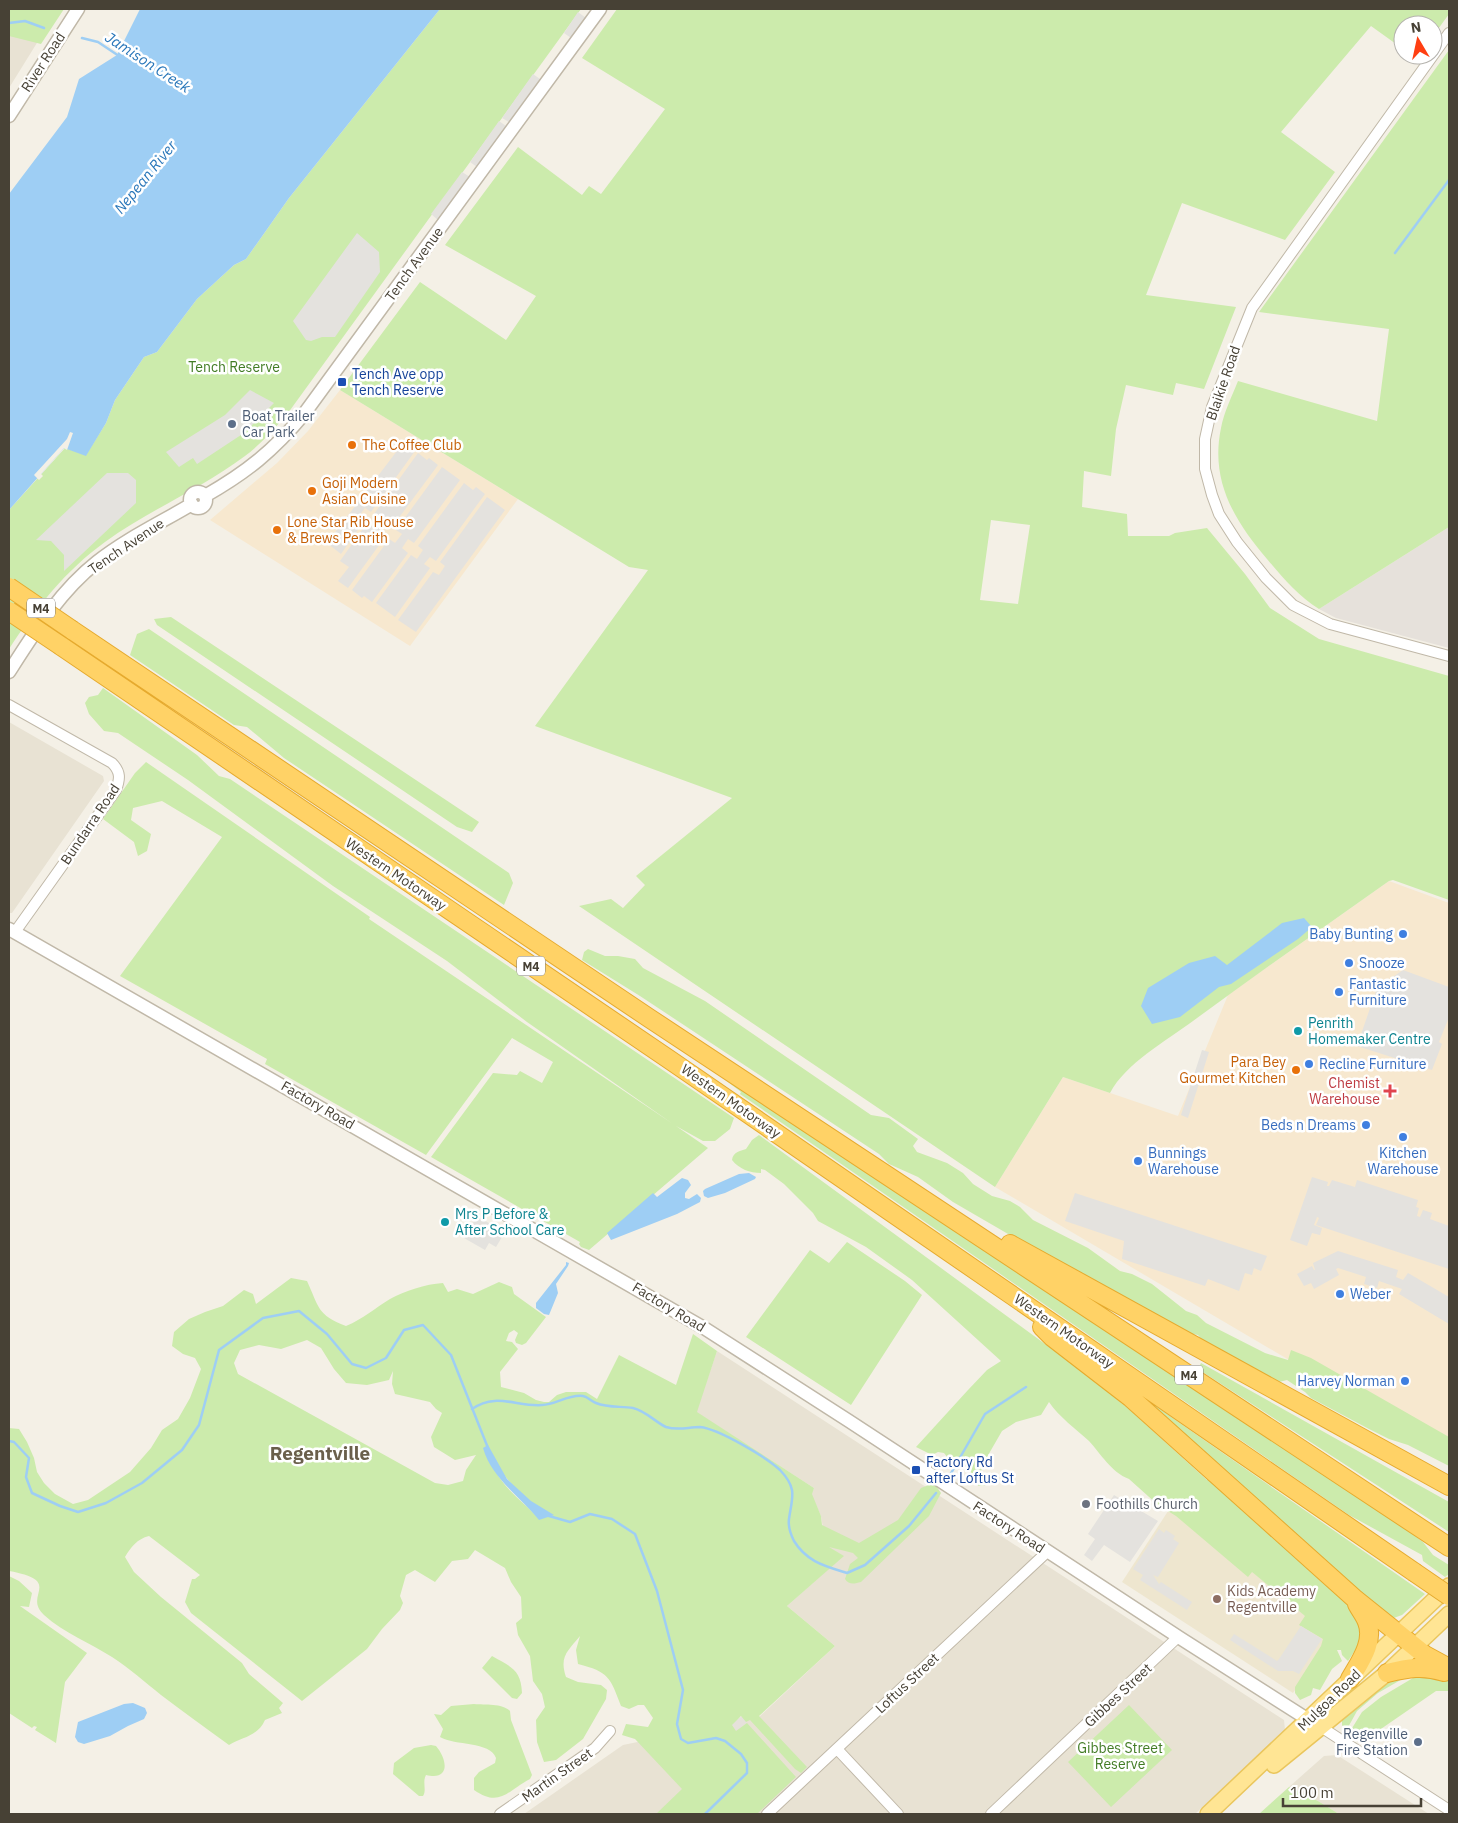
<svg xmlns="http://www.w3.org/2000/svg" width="1458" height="1823" font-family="'IBM Plex Sans',sans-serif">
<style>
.residential{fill:#e8e2d3}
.commercial{fill:#f7e8cf}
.industrial{fill:#e6e1db}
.education{fill:#eee6cf}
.green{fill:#ccebac;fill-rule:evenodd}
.parking{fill:#e4e2de}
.water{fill:#9ecef4}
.pier{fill:#f4f0e6}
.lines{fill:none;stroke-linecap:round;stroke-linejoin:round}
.stream{stroke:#9ecef4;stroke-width:2.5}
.minor-casing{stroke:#c0b8a8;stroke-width:12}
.tertiary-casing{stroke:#c0b8a8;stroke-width:15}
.primary-casing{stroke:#eac65d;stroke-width:18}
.motorway-casing{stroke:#e6aa2e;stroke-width:20}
.minor{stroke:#fff;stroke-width:10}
.tertiary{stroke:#fff;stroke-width:12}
.primary{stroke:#ffe594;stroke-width:15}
.motorway{stroke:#ffd266;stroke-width:18}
.motorway-bridge-casing{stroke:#e6aa2e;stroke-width:20;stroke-linecap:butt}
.motorway-bridge{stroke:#ffd266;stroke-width:18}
.transit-dot{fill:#1a4fb4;stroke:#fff;stroke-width:2}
.service-dot{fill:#5c6f8a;stroke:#fff;stroke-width:2}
.food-dot{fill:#e8710a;stroke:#fff;stroke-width:2}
.shop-dot{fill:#3f7fe0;stroke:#fff;stroke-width:2}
.culture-dot{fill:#0f9aa8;stroke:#fff;stroke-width:2}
.health-dot{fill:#e0444e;stroke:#fff;stroke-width:2}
.worship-dot{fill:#6b7280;stroke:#fff;stroke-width:2}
.education-dot{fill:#8d6e63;stroke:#fff;stroke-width:2}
.labels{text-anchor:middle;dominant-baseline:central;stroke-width:5;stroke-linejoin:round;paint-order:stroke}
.shield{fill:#fff;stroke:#7e7a72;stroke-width:1}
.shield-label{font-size:12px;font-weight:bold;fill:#474135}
.street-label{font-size:14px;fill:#474135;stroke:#fff}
.park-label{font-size:14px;fill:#427c25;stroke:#fff}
.transit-label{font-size:14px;fill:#164399;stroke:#fff;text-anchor:start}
.service-label{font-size:14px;fill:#4e5e75;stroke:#fff;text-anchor:start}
.food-label{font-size:14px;fill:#c56008;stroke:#fff;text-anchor:start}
.shop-label{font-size:14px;fill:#366cbe;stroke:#fff;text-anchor:start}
.culture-label{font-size:14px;fill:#0d838f;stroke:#fff;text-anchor:start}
.health-label{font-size:14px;fill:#be3a42;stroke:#fff;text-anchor:end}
.worship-label{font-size:14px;fill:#5b616d;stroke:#fff;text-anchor:start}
.education-label{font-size:14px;fill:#785e54;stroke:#fff;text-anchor:start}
.water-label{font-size:15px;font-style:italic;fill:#2876b9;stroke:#fff}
.district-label{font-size:19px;font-weight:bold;fill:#6a5f4b;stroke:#fff}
</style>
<rect width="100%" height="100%" fill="#f4f0e6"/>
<path class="residential" d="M9 9H58L9 88Z
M9 722 103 776 104 781 12 913H9Z
M717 1351 1284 1720 1285 1730 1195 1814H524L623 1745 759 1717 835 1646 787 1606 843 1556 826 1546 821 1516 811 1494 814 1488 696 1412Z
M1337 1755 1429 1814H1339L1318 1801 1289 1787 1324 1756Z"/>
<path class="commercial" d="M340 390 518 499 410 646 210 520 277 463 308 431Z
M1389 881 1449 903V1454L995 1187 1063 1077 1178 1116 1228 995Z"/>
<path class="industrial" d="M1449 527V648L1336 618 1319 609Z
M742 1716 747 1723 736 1731 731 1724Z"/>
<path class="education" d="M1172 1505 1333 1639 1293 1693 1122 1582Z"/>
<path class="green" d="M9 9H64L41 44 9 36Z
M440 9H581L288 413C274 429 261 444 245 456 201 489 149 510 105 542 66 570 35 609 9 649V510L65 448 86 455 106 423 115 400 144 357 157 352 197 299 234 265 246 259 289 198Z
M617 9H1449V14L1433 36V25H1403V49L1371 26 1281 132 1335 172 1285 240 1182 203 1146 295 1236 307 1204 389 1176 383 1173 395 1126 385 1116 429 1111 476 1084 471 1082 507 1127 514 1128 536H1169L1175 533 1207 528 1245 574 1270 608 1319 639 1449 676V900L1393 880 1389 881C1324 927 1258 973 1193 1021 1166 1041 1126 1063 1110 1093L1063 1077 995 1187 579 906 611 899 623 908 645 885 636 876 732 798 535 726 648 570 629 567 340 390 420 282 506 340 536 296 445 245 518 147 582 195 589 186 601 194 665 109 582 58ZM991 520 1030 525 1018 604 980 600Z
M1449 50V527L1319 609C1298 596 1283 578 1267 559 1234 520 1210 481 1221 428 1224 412 1232 396 1238 381L1377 421 1389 329 1259 312Z
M171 617 479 822 472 832 457 827 157 625 154 619Z
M149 629 509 873 513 883 504 905 284 758 247 727 234 725 130 655 137 634Z
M103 688 197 755 219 776 230 779 734 1118 730 1129 715 1141H703L676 1126 708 1148 589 1250 581 1247 579 1244 580 1242 431 1157 493 1073 517 1075 520 1071 542 1083 553 1062 512 1038 426 1155 265 1064 267 1059 120 976 222 837 162 801 133 808 131 820 151 834 147 851 138 856 134 842 103 819 135 773 146 762 370 917 369 919 673 1124 527 1022 447 961 333 886 188 780 118 733 104 731 89 714 85 703 89 697 98 695Z
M588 949 605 956H618L635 959 643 968 705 1001 871 1115 889 1118 918 1139 913 1146 917 1152 947 1163 963 1173 973 1184 992 1196 1010 1201 1020 1207 1033 1220 1088 1248 1120 1271 1132 1274 1152 1284 1186 1311 1197 1315 1206 1323 1265 1353 1288 1360 1291 1350 1311 1358 1449 1437V1466L1408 1445 1389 1439 1369 1429 1311 1398 1305 1392 1287 1380 1279 1382 1203 1341 1198 1335 1188 1333 1068 1269 953 1202 918 1177 889 1164 879 1154 640 996 582 960 584 952Z
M724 1076 1403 1527 1423 1542 1433 1555 1449 1565V1574L1445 1577 1423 1561 1422 1555 1349 1515 740 1094 741 1092 724 1079Z
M759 1135 1082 1371 1130 1410 1207 1480 1208 1478 1324 1584 1345 1598 1364 1623 1358 1646 1348 1661 1342 1655 1341 1650H1337L1342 1661 1332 1669 1320 1690 1313 1688 1311 1695 1300 1700 1295 1693V1687L1321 1646 1323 1639 1299 1625 1305 1616 1252 1572 1248 1577 1176 1516 1158 1505 1129 1479C1111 1472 1101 1454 1089 1441 1077 1430 1058 1416 1049 1402L1041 1415 1016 1422 1002 1431 983 1464 981 1472 985 1478 986 1485 979 1486 972 1481 970 1463 962 1468 948 1458 944 1453 938 1452 932 1455 916 1447 968 1390 987 1370 1001 1361 912 1280 866 1247 818 1221 813 1213 784 1184 765 1170 761 1169V1173C750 1173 739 1169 732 1160 733 1152 740 1151 746 1149L752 1140Z
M847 1242 905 1281 922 1295 851 1405 746 1337 810 1250 829 1263Z
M291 1278 307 1281C319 1307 317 1315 346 1326 363 1319 375 1308 390 1299 405 1291 425 1284 443 1283L448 1292 457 1289 473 1294 499 1282 512 1287 514 1294 546 1317 526 1343 522 1345 516 1343 515 1340 518 1333 514 1330 509 1333 506 1341 512 1342 518 1349 500 1372 501 1387 524 1393 536 1400 544 1402H549L557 1395 566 1392H586L597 1399 619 1355 676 1385 693 1334 717 1351 697 1412 814 1488 812 1494 821 1516 822 1525 859 1543 898 1520 921 1488 934 1483 941 1493 929 1516 861 1582C854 1584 849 1585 845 1579L850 1564 858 1558 853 1553 829 1547 844 1556 787 1606 835 1646 759 1716 807 1767 801 1773 795 1769 750 1720 746 1722 741 1716 732 1725 736 1731 747 1723 796 1777 757 1814H656L682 1789 635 1739 622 1735 626 1724 648 1727 653 1718 644 1705H638L629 1709 621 1706C610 1677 609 1672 578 1664L576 1650 580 1636C568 1651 559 1656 566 1677L578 1682 601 1685 607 1690 606 1699 583 1739 556 1760 544 1762 537 1742 536 1720 545 1707 542 1694 533 1681 530 1656 518 1635 516 1623 522 1618 521 1597 511 1582 505 1568 475 1550 468 1559 452 1561 435 1582 415 1570 406 1575 400 1596 403 1603 400 1610 382 1629 367 1649 302 1701 191 1613 185 1602 192 1579H195L200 1575 149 1536C137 1539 131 1547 125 1557L134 1572 161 1597 242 1663 249 1674 283 1703 279 1708 282 1713 265 1720C258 1736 243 1737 229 1745 206 1728 183 1712 161 1695 145 1682 129 1668 112 1657 90 1643 64 1633 44 1615 22 1595 65 1581 9 1571V1428L19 1429 27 1442 34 1458 37 1472 44 1483 55 1494 73 1504 88 1500 130 1472 151 1448 162 1430 178 1419 190 1398 201 1369 195 1358 183 1354 172 1346 174 1332 189 1319 205 1312 223 1306 244 1290 253 1294 256 1304ZM307 1340 321 1348 334 1369 346 1383 367 1385 389 1380 393 1371 392 1384 395 1394 430 1402 436 1409 442 1413 431 1437 434 1447 455 1460 476 1455 466 1470 463 1481 448 1485 435 1483 238 1374 234 1363 240 1350 259 1345 281 1349ZM485 1451C504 1474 523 1504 552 1515L539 1519C529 1507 516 1498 505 1485 497 1475 490 1463 485 1451Z
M1201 1363 1449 1502V1532L1198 1369Z
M1136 1392 1174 1419 1425 1594 1402 1615 1391 1619 1133 1393Z
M9 1576 19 1581 32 1593 29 1607 20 1606 87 1653 65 1682 56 1743 35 1730 37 1727 34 1726 32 1728 9 1713Z
M492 1656C511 1667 521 1669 522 1693L517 1699 512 1698 482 1668Z
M1418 1675 1449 1679V1691H1436L1362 1742 1349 1733 1362 1712 1381 1697Z
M1404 1678 1378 1693 1357 1711 1346 1731 1342 1725V1719L1389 1679Z
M474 1704C485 1705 502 1703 510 1711L511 1720 532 1775 530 1779C507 1791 500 1808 474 1790V1778L479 1772 495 1763 496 1758C490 1741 455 1746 440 1737L443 1729 434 1714 441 1715 451 1706Z
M1129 1705 1172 1750 1111 1807 1068 1762Z
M431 1745 436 1746C448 1760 450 1781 426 1775 422 1782 427 1790 423 1796H419L393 1774 394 1763 414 1748Z
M1289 1787 1318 1801 1339 1814H1259Z"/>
<path class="parking" d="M578 12 586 18 571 38 564 33Z
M533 74 540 79 509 122 502 118Z
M499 121 506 126 477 167 470 162Z
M462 172 470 177 438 220 431 214Z
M357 233 379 252 380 272 335 337H322L311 341 306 340 293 321Z
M250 390 274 403 244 433 197 464 193 458 179 467 166 452 225 415Z
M403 443 415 451 371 512 365 508 359 516 364 521 341 554 327 543Z
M418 453 427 460 429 458 438 465 392 527 386 523 380 532 385 537 348 588 338 581 349 567 340 561 367 523 373 527 379 518 374 514Z
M442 467 460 480 414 543 408 539 402 548 408 553 372 602 364 596 362 598 352 590 389 539 395 543 402 534 396 530Z
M107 473H128L136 480V503L64 571V555L51 541 36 540Z
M464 483 473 490 476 487 485 494 436 561 430 557 424 564 430 568 395 617 376 603 411 555 417 559 423 550 418 546Z
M487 497 505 510 416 632 398 620 433 572 439 575 445 566 440 562Z
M1403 970 1449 987V1017L1439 1042 1442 1044 1432 1070 1357 1046 1377 988Z
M1202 1050 1209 1052 1188 1118 1181 1115Z
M1312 1177 1328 1182 1327 1186H1329L1332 1180 1355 1187 1357 1180 1418 1200 1416 1207 1419 1208 1417 1216 1420 1217 1423 1210 1432 1213 1430 1219 1449 1226V1269L1316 1225 1319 1218 1317 1217 1314 1225 1322 1228 1320 1235 1312 1233 1307 1246 1290 1240Z
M1075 1193 1267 1256 1261 1271 1254 1268 1252 1275 1245 1273 1239 1291 1208 1279 1205 1286 1122 1259 1124 1241 1065 1221Z
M480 1218 505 1232 496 1247 489 1243 485 1250 464 1238 472 1223Z
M1338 1251 1398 1270 1396 1277 1403 1280 1408 1273 1449 1297V1324L1399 1294 1402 1289 1379 1281 1377 1288 1364 1284 1366 1277 1338 1268 1336 1269 1339 1275 1314 1289 1311 1283 1304 1286 1297 1274 1312 1266 1314 1270H1315L1313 1263Z
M1114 1495 1158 1521 1130 1562 1104 1545 1092 1561 1084 1555 1095 1539 1088 1534Z
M1159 1529 1164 1533 1166 1530 1175 1536 1173 1539 1179 1543 1158 1577 1153 1575 1159 1584 1161 1582 1192 1602 1187 1610 1140 1580 1143 1575 1133 1569Z
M1301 1626 1322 1639 1299 1674 1293 1671H1278L1230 1640 1234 1634 1277 1661 1279 1659Z"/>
<path class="water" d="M140 9H440L289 198 246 259 234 265 197 299 157 352 144 357 115 400 106 423 86 456 64 448 9 510V194L67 117 79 79 117 55Z
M1304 918 1312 927 1298 939 1231 984 1219 987 1180 1017 1152 1024 1141 1006 1148 988 1189 963 1215 956 1227 965 1282 923Z
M749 1173 756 1177 755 1179 725 1193 708 1198 704 1196 703 1191 705 1189 739 1174Z
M682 1178 688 1180 691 1185 685 1193V1198L689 1199 697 1194 701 1198 700 1202 677 1214 611 1240 607 1233 653 1193 657 1197Z
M566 1262 569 1263 568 1266 556 1284 558 1293 549 1315 544 1314 536 1308V1303L566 1265Z
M488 1445 507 1479 531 1501 554 1515 539 1520C520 1496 492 1479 483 1448Z
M133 1703 145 1708 147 1713 144 1719 128 1726 110 1736 84 1744 78 1742 75 1737 78 1722 124 1704Z"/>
<path class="pier" d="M70 432 73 433 67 450 64 448 41 474 43 476 39 480 34 475 67 439Z"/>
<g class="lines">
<path class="stream" d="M9 23 25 21 44 28
M82 38 98 42 119 56
M1395 253 1449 180
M472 1409C496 1392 517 1407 542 1405 556 1405 568 1394 583 1396 588 1397 591 1401 596 1403 608 1408 621 1406 633 1408 646 1411 655 1422 666 1427 678 1431 688 1427 700 1427 719 1429 766 1457 780 1470 798 1489 792 1497 789 1519 788 1526 791 1535 794 1541 807 1562 825 1566 847 1573L865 1565 909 1526 936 1493
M9 1441 14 1442 29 1458 26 1477 32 1493 60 1506 78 1512 106 1503 142 1483 182 1450 199 1425 219 1350 263 1318 299 1311 327 1334 352 1364 366 1368 386 1358 404 1330 423 1325 451 1355 488 1448
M950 1475 985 1414 1026 1387
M549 1516 570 1522 590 1514 612 1519 635 1534 657 1591 683 1690 677 1724 681 1739 688 1743 716 1738 725 1741 741 1754 747 1763V1773L705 1814"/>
<defs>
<path id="minor" d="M1449 33 1252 308 1212 407 1205 439V469L1212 495 1219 514 1237 542 1266 578 1293 605 1330 624 1449 656
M9 705 112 763C121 772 120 779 116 790L15 932
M1321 1727 1449 1810
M837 1749 898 1814
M500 1814 595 1748 610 1731
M767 1814 1047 1552
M991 1814 1178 1637"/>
<path id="tertiary" d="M9 116 78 9
M190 500a8 8 0 1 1 16 0a8 8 0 1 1-16 0Z
M205 496C247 472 273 451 304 414L600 9
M9 672C34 633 60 591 97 562 126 539 160 523 192 504
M9 929 704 1328 849 1421 1180 1638 1315 1724"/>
<path id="primary" d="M1274 1765 1387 1673 1449 1614
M1208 1814 1449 1586"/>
<path id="motorway" d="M72 630 649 1018 1449 1547
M61 646 670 1060 1414 1572
M1010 1244 1449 1486
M1042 1327 1052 1337 1131 1398 1354 1598 1425 1655 1449 1668
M1387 1673C1408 1668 1423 1665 1444 1672
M1350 1679C1359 1663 1375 1642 1367 1622 1365 1616 1360 1610 1357 1604"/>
</defs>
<use href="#minor" class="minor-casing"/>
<use href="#tertiary" class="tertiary-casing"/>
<use href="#primary" class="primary-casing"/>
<use href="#motorway" class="motorway-casing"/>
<use href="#minor" class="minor"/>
<use href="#tertiary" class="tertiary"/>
<use href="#primary" class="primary"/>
<use href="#motorway" class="motorway"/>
<defs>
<path id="motorway-bridge" d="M9 587 72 630
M9 611 61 646
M1414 1572 1449 1596"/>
</defs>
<use href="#motorway-bridge" class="motorway-bridge-casing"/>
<use href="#motorway-bridge" class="motorway-bridge"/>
</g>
<g class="transit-dot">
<rect x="337" y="377" width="10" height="10" rx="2.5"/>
<rect x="911" y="1465" width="10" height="10" rx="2.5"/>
</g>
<g class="service-dot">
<circle cx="232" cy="424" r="5"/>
<circle cx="1418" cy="1742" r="5"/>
</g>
<g class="food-dot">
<circle cx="352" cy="445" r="5"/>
<circle cx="312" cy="491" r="5"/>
<circle cx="277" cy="530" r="5"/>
<circle cx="1296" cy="1070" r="5"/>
</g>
<g class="shop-dot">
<circle cx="1403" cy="934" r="5"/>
<circle cx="1349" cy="963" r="5"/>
<circle cx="1339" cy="992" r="5"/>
<circle cx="1309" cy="1064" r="5"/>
<circle cx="1366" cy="1125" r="5"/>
<circle cx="1403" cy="1137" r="5"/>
<circle cx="1138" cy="1161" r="5"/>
<circle cx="1340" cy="1294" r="5"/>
<circle cx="1405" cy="1381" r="5"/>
</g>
<g class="culture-dot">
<circle cx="1298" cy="1031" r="5"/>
<circle cx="445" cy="1222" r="5"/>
</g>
<path class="health-dot" d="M1387.5 1083.5h5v5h5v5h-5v5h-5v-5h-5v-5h5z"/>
<circle class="worship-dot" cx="1086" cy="1504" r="5"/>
<circle class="education-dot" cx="1217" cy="1599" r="5"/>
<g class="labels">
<g class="shield">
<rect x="27" y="598.5" width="28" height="19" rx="4"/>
<rect x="517" y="956.5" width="28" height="19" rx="4"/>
<rect x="1175" y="1365.5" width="28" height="19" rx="4"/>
</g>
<g class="shield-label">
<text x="41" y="608">M4</text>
<text x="531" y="966">M4</text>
<text x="1189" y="1375">M4</text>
</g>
<g class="street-label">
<text transform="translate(43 62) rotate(-57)">River Road</text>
<text transform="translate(414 264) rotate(-54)">Tench Avenue</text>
<text transform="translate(1223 383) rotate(-71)">Blaikie Road</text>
<text transform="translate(126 546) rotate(-34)">Tench Avenue</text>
<text transform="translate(90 824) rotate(-56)">Bundarra Road</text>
<text transform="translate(396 874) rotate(34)">Western Motorway</text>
<text transform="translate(731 1101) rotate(35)">Western Motorway</text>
<text transform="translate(318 1105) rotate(30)">Factory Road</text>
<text transform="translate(669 1307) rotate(31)">Factory Road</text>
<text transform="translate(1064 1331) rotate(35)">Western Motorway</text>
<text transform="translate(1009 1527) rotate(33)">Factory Road</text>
<text transform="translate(907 1683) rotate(-43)">Loftus Street</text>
<text transform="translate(1118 1695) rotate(-43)">Gibbes Street</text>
<text transform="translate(1329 1700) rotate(-44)">Mulgoa Road</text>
<text transform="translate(557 1775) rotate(-35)">Martin Street</text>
</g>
<g class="park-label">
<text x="234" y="367">Tench Reserve</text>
<text x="1120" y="1748">Gibbes Street<tspan x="1120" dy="16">Reserve</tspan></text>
</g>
<g class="transit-label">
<text x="352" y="374">Tench Ave opp<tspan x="352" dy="16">Tench Reserve</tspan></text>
<text x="926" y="1462">Factory Rd<tspan x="926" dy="16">after Loftus St</tspan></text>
</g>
<g class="service-label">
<text x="242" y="416">Boat Trailer<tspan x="242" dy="16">Car Park</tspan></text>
<text x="1408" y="1734" text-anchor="end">Regenville<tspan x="1408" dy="16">Fire Station</tspan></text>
</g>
<g class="food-label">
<text x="362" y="445">The Coffee Club</text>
<text x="322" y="483">Goji Modern<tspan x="322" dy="16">Asian Cuisine</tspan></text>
<text x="287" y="522">Lone Star Rib House<tspan x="287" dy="16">&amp; Brews Penrith</tspan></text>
<text x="1286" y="1062" text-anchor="end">Para Bey<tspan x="1286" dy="16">Gourmet Kitchen</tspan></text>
</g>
<g class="shop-label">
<text x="1393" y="934" text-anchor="end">Baby Bunting</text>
<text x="1359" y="963">Snooze</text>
<text x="1349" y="984">Fantastic<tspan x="1349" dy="16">Furniture</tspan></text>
<text x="1319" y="1064">Recline Furniture</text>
<text x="1356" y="1125" text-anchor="end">Beds n Dreams</text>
<text x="1148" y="1153">Bunnings<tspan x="1148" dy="16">Warehouse</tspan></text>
<text x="1403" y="1153" text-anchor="middle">Kitchen<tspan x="1403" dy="16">Warehouse</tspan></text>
<text x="1350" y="1294">Weber</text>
<text x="1395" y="1381" text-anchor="end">Harvey Norman</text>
</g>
<g class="culture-label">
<text x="1308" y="1023">Penrith<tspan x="1308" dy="16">Homemaker Centre</tspan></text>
<text x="455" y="1214">Mrs P Before &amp;<tspan x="455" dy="16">After School Care</tspan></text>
</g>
<g class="health-label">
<text x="1380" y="1083">Chemist<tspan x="1380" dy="16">Warehouse</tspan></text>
</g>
<g class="worship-label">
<text x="1096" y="1504">Foothills Church</text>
</g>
<g class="education-label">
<text x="1227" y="1591">Kids Academy<tspan x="1227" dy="16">Regentville</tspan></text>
</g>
<g class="water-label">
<text transform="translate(148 62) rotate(33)">Jamison Creek</text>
<text transform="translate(145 177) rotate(-51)">Nepean River</text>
</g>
<g class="district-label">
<text x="320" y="1453">Regentville</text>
</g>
</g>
<rect width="1458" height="1823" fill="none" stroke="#474135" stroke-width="20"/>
<g transform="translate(1418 40) rotate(351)"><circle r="24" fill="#ffffff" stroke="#b5b3ae"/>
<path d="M0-4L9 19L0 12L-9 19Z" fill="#ff3f12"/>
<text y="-8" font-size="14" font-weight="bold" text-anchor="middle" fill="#474135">N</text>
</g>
<path d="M1283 1798v8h138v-8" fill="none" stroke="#474135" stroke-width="2.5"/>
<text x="1290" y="1798" font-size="15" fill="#474135" stroke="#ffffff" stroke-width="4" paint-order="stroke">100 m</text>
</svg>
